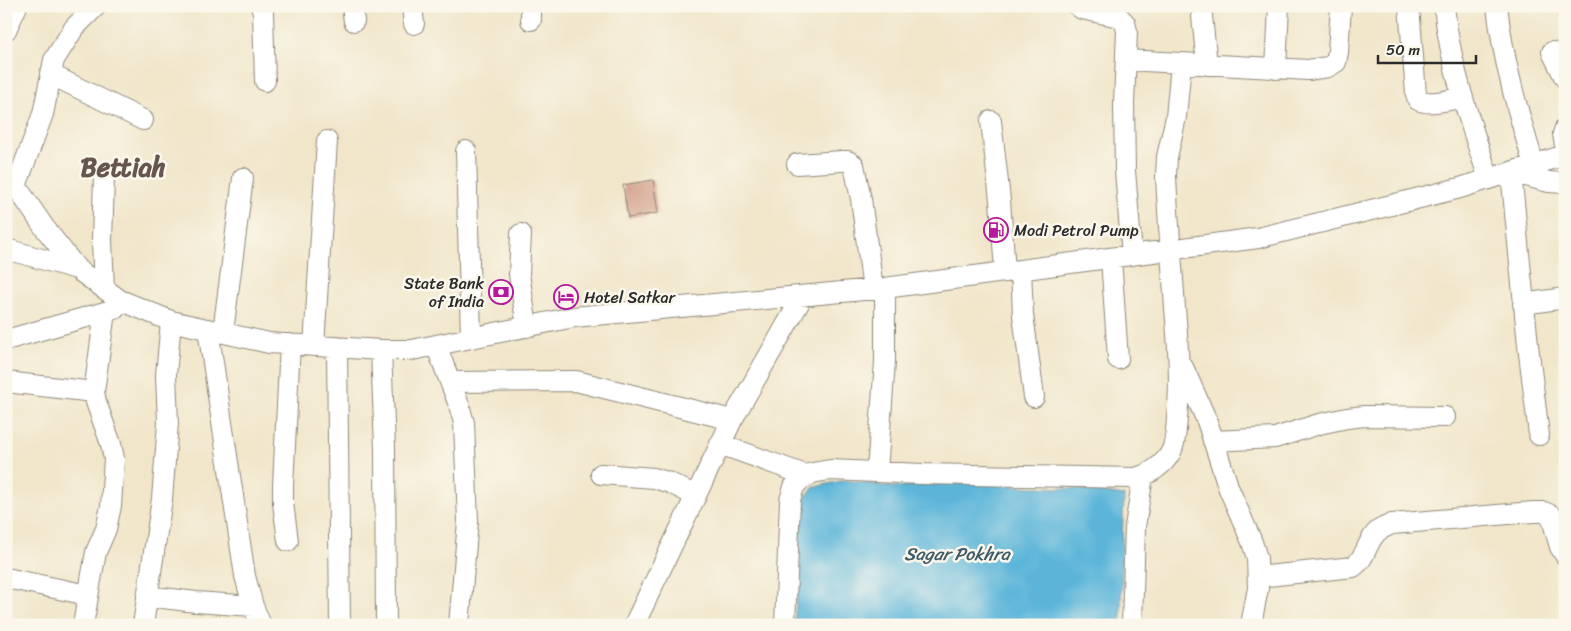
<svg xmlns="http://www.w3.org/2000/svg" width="1571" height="631" font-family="Sriracha,sans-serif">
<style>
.water{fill:#5cb5d9;stroke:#447082}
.building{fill:#d4a690}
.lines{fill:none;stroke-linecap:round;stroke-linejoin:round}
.minor-casing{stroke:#8e887a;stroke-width:22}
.minor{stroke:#fff;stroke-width:20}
.labels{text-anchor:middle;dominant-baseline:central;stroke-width:5;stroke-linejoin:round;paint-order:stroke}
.poi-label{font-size:16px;fill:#2b2b2b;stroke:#fbf7ec;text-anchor:start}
.water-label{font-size:18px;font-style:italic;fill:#3c5b68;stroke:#fbf7ec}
.town-label{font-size:26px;font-weight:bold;fill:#66564e;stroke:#fbf7ec}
</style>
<rect width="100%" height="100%" fill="#fbf7ec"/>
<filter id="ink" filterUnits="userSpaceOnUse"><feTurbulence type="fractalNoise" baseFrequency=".02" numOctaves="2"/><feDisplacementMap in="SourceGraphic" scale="10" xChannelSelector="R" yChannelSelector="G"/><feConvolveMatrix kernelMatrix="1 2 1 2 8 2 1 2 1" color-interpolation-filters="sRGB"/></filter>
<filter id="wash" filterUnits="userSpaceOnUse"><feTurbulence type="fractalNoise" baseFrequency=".0096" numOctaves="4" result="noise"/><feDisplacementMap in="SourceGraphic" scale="20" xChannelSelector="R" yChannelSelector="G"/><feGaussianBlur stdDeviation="1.12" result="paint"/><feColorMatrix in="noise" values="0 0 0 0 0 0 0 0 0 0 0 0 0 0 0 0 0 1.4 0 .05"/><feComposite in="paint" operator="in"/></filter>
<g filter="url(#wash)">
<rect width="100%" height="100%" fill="#f1e6ca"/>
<path class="water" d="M845 480 892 487 957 483 1080 489 1124 496 1122 544 1121 625H794L800 558 796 508 814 487Z"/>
<g id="blocks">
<path class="building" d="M653 180 658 213 628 218 623 185Z"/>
</g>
</g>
<g filter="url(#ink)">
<use href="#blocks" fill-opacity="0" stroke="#8e887a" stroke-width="1"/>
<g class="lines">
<defs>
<path id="minor" d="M261 6 263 13 265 81
M352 6 354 21
M412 6 414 24
M531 6V20
M1078 6 1082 9 1119 17 1125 23 1127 31 1124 103 1125 171 1132 255
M1201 6 1207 65
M1409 6 1416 94 1418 100C1430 106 1449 99 1462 98
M1444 6C1450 66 1470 122 1489 179
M1497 6C1503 61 1518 112 1534 165
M6 30 17 6
M1552 52 1565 78
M1126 60 1308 70 1328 67 1336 62 1338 52 1341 6
M1276 69 1279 6
M50 74 143 120
M991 121 1000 200 1005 272
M1565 128 1563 134 1565 145
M466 151 471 338
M797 164 842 161H848L854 165 861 199 873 289
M6 178 16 186 44 227 77 269 120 300 171 321 269 343 381 350H412L574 317 885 288 1258 238 1460 188 1565 155
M16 186 43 114 54 60 74 28 96 6
M521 234 519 274 527 327
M6 249 77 269
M1111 258 1118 359
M1021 270 1023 315 1034 397
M104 289 102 241 104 178
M1523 304 1565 298
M208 329 245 576 253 606 261 625
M223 332 243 178
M6 340 115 309
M436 345 459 405 464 423 468 521 459 625
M314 346 327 141
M337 347 340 625
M381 350 385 448 386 625
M1183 367 1207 421 1229 489 1252 542 1257 558 1258 588 1251 625
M6 382 94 392
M450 382 576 381 732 420
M1539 435 1528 345 1511 172 1549 182 1565 183
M1213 441 1275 438 1319 424 1347 418 1365 416 1445 417
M720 444 808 476
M877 472 885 361V288
M601 474 654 478 670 483 696 496
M288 541 283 503V486L290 344
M1258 577 1353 567C1367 558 1366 541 1378 531 1382 528 1388 526 1392 524L1533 512H1544L1551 515 1560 547 1565 555
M6 578 88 595
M147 596 196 602 253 606
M83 625 96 552 106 529 111 506 114 459 111 444 96 402 94 392 105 312
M143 625 162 499 168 423 166 375 171 321
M634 625 732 420 803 296
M785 625 790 500 794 487 800 480 812 473 830 470 923 474 1135 478C1149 475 1164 465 1171 452 1176 442 1176 429 1177 418 1181 381 1178 345 1175 308 1172 264 1168 220 1166 176L1167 157 1176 117 1181 64
M1132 625 1135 527 1143 476"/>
</defs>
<use href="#minor" class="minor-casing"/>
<use href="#minor" class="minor"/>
</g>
</g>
<defs>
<symbol id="fuel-ring" viewBox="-11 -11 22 22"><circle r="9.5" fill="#fbf7ec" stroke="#b5179e" stroke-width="1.5"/><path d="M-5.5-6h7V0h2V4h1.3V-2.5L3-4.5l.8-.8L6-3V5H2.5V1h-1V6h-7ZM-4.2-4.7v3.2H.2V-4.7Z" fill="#b5179e"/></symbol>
<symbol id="bank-ring" viewBox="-11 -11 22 22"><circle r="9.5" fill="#fbf7ec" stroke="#b5179e" stroke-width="1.5"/><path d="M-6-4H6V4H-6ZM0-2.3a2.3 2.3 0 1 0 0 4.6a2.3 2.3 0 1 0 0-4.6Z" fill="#b5179e"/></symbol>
<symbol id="hotel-ring" viewBox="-11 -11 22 22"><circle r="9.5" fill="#fbf7ec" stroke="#b5179e" stroke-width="1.5"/><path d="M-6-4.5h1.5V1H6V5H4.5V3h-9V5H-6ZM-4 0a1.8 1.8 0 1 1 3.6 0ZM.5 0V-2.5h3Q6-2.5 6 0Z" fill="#b5179e"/></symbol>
</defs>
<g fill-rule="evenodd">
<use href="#fuel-ring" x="982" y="216" width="28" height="28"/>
<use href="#bank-ring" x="487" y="278" width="28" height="28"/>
<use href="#hotel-ring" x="552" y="283" width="28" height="28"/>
</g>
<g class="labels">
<g class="poi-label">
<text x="1014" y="230">Modi Petrol Pump</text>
<text x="484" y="283" text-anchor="end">State Bank<tspan x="484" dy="18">of India</tspan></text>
<text x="584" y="297">Hotel Satkar</text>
</g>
<g class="water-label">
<text x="957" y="554">Sagar Pokhra</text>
</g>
<g class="town-label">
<text x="123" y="167">Bettiah</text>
</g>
</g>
<rect width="1571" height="631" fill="none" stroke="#fbf7ec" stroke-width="25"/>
<path d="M1378 55v8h98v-8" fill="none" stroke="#2b2b2b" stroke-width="2.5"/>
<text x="1386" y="55" font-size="15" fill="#2b2b2b" stroke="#fbf7ec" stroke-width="4" paint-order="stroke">50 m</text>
</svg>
